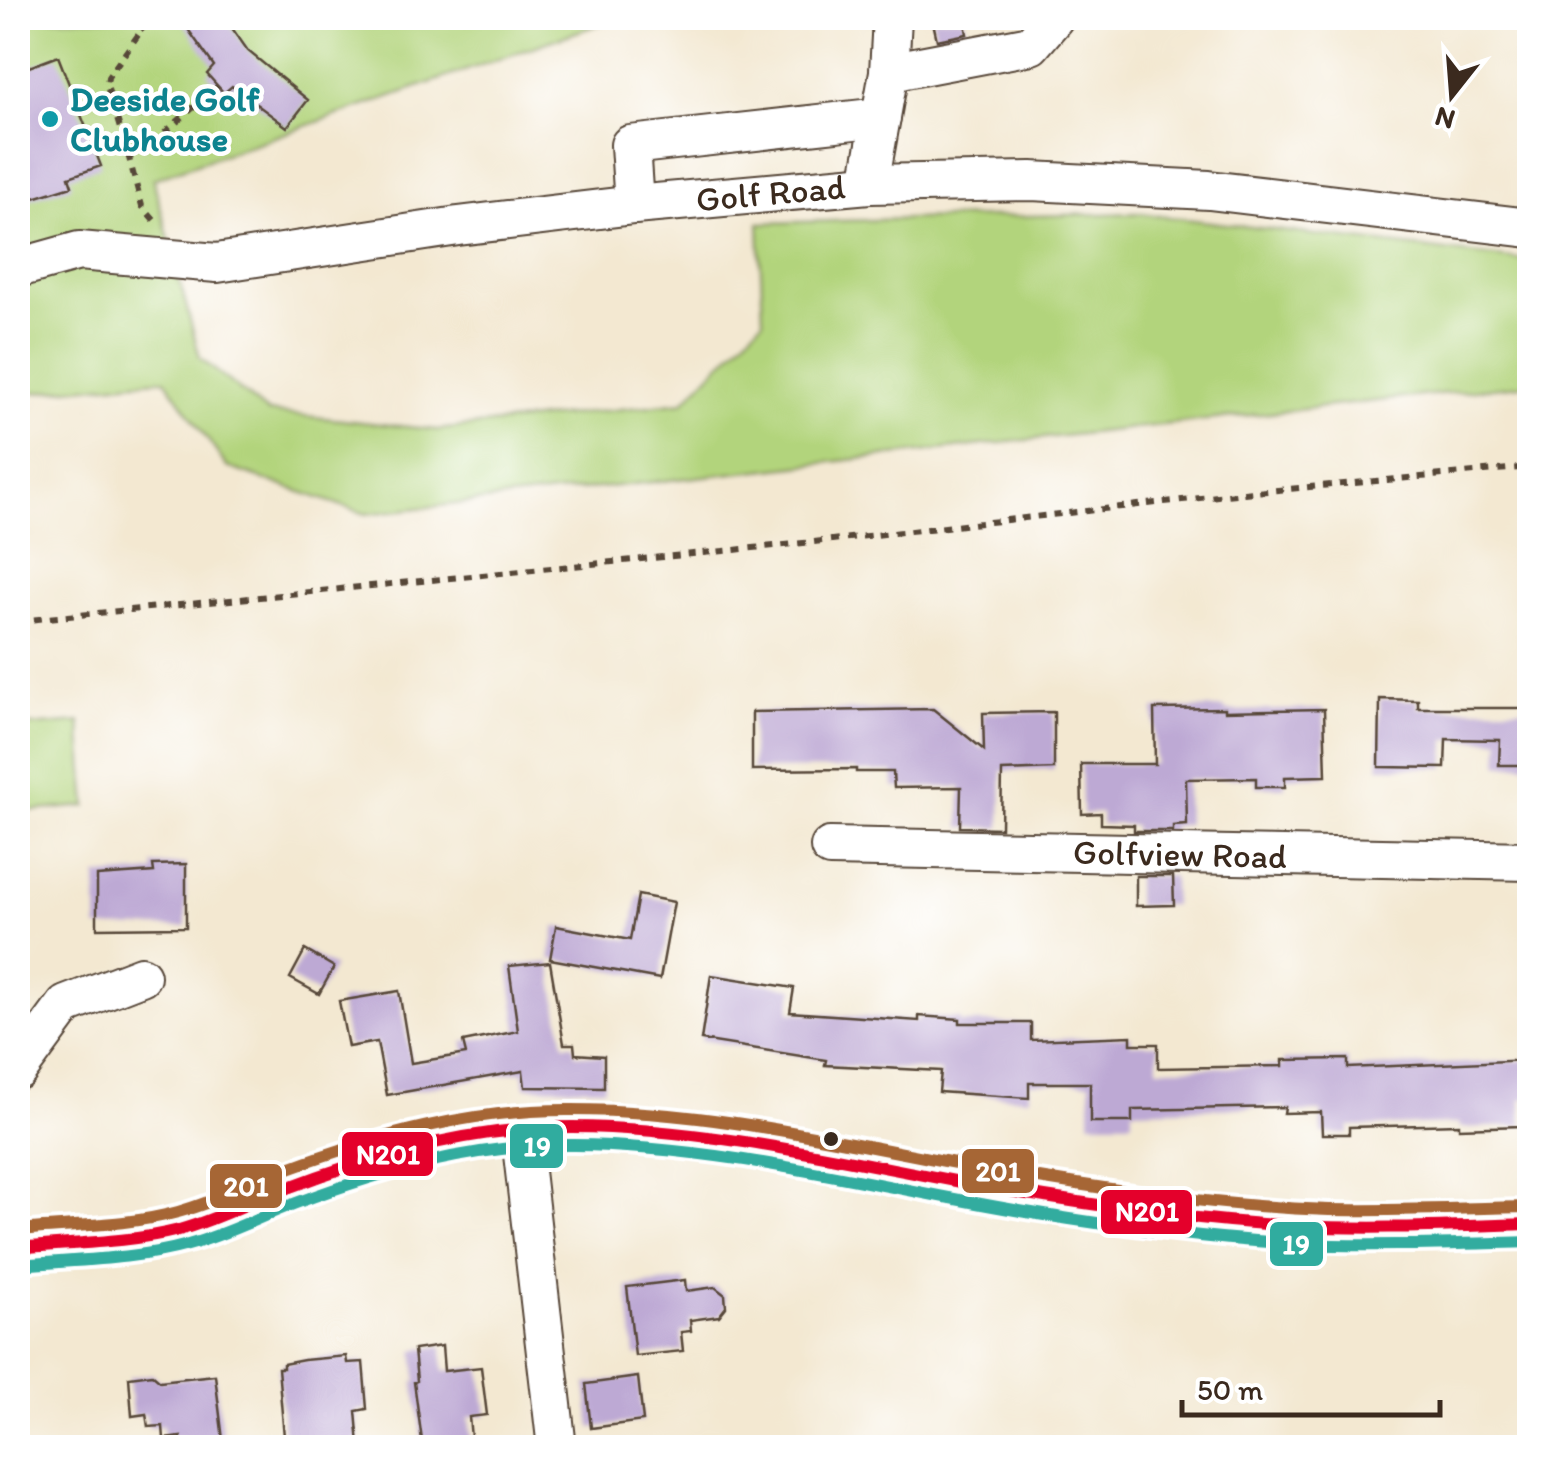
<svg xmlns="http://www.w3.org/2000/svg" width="1547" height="1465" font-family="Itim,sans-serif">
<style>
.green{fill:#b2d47c;stroke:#767f4d;stroke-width:2.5}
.building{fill:#bda9d4}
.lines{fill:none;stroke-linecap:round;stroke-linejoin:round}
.minor-casing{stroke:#574639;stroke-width:42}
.major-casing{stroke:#574639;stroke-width:52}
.path{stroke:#574639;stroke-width:6;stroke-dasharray:8 8;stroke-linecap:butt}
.minor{stroke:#fff;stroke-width:38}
.major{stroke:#fff;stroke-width:48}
.bus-1-casing{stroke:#fff;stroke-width:20}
.bus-2-casing{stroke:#fff;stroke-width:20}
.bus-3-casing{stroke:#fff;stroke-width:20}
.bus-1{stroke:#e4002b;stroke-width:12}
.bus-2{stroke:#30ac9f;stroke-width:12}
.bus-3{stroke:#a66635;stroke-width:12}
.culture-dot{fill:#0f9aa8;stroke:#fff;stroke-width:4}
.bus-dot{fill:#3b2a1e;stroke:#fff;stroke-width:4}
.labels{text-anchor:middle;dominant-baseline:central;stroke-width:9;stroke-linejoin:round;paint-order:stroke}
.culture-label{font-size:35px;font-weight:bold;fill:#0d838f;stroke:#fff;text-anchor:start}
.street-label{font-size:35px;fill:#3b2a1e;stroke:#fff}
.line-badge{stroke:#fff;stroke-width:4}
.badge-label{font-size:28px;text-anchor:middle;font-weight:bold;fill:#fff}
</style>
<rect width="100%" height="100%" fill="#fff"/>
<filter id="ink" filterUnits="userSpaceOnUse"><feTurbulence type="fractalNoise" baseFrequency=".01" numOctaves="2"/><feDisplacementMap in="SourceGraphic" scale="20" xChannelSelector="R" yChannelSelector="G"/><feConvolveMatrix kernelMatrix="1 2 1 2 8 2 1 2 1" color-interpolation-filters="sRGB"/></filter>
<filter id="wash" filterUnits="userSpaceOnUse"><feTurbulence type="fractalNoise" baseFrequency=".0048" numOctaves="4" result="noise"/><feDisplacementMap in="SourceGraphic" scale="40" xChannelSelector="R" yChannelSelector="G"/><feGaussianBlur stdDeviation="2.25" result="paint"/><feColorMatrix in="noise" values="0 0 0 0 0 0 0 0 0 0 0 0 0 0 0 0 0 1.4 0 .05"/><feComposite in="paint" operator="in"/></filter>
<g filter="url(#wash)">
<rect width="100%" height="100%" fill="#f3e8d1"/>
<path class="green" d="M18 18H617L153 179 200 358 267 412 437 430 683 402 763 320 759 223 1137 213 1529 261V384L366 514 227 467 165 379 18 394Z
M80 722 87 806 18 812V727Z"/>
<g id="blocks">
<path class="building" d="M180 18H225L248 51 308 100 287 127 232 86 224 93 207 74 214 66Z
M932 18H964L967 34 937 40Z
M58 56 101 166 69 177 72 186 18 203V71Z
M1380 699 1418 700V708H1530V765H1499L1500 740 1446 739 1445 768 1379 767Z
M1225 708V711L1324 709 1326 776 1285 777V787H1256V778L1186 779 1187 825 1173 826V831H1134V825L1101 824V813L1082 814 1081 764H1155L1154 709Z
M933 709 984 750 983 713 1054 712V769L1002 771 1001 828 960 827 961 787 894 788 893 772H856V769L752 770V712Z
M186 864V927L97 928V876L154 872 153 865Z
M1136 876H1173L1174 905 1136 906Z
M638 895 674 902 660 979 550 959 556 926 630 940Z
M305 950 334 967 319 994 290 978Z
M550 962 564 1044H574L575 1054 604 1056V1088L525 1087 523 1071 387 1095 377 1042 348 1047 339 1001 399 991 411 1063 466 1054 463 1042 518 1031 509 966Z
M711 975 794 988 790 1012 919 1021V1016L960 1019V1023H1031V1040L1131 1036V1044H1158V1068L1283 1066V1060L1348 1059V1068L1530 1060V1099H1521L1522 1126 1459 1128V1124L1349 1127V1134H1322L1321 1112 1284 1113 1285 1107 1132 1110V1122H1090V1083H1029V1098L939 1092 941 1071 825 1065 826 1060 701 1040Z
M685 1280 686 1291 715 1287 725 1295 726 1307 719 1316 690 1320 691 1331 681 1332 683 1351 635 1356 627 1287Z
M442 1346 444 1371 481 1367 487 1415 469 1417 472 1448H423L414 1382 417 1381 414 1350Z
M346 1356 347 1363 363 1362 367 1409 356 1411 359 1445 285 1448 278 1368H283V1364L304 1360Z
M152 1374 160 1381 215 1375 224 1448H182L181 1437 164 1439 163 1426 148 1427 146 1414 132 1416 129 1377Z
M638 1377 643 1421 591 1428 586 1384Z"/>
</g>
</g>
<g filter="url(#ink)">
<use href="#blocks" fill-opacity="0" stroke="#574639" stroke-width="2.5"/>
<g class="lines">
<defs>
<g id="minor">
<path d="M889 72 1031 45 1054 18"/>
<path d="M869 184 889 72 892 18"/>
<path d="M634 205 630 145 881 117"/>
<path id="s1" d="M18 268 79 251 217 263 458 226 634 205 869 184 1031 181 1209 190 1530 228"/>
<path id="s2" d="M830 847 1530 861"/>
<path d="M18 1070 66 1005 141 976"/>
<path d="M520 1128 557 1448"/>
</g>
<path id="major" d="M18 1248C66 1243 116 1242 164 1233 206 1226 246 1203 286 1188 376 1153 475 1126 572 1127 719 1127 862 1167 1007 1191 1103 1207 1200 1221 1298 1226 1375 1230 1452 1226 1530 1224"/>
</defs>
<use href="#minor" class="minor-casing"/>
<use href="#major" class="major-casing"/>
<path class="path" d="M141 30 154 18
M129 158 107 86 108 77 141 31 138 18
M154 220 142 206 129 158 145 150 218 86
M18 621 814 542 1244 493 1530 467"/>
<use href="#minor" class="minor"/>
<use href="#major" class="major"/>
<defs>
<path id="bus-1" d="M18 1248C71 1243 127 1243 179 1230 216 1220 251 1201 287 1188 378 1153 474 1127 572 1127 732 1128 888 1172 1045 1197 1129 1210 1213 1222 1298 1226 1375 1230 1452 1226 1530 1224"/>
<path id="bus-2" d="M20 1265C75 1260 134 1260 188 1245 225 1235 259 1217 296 1203 384 1170 477 1144 573 1145 730 1146 883 1189 1038 1214 1124 1228 1211 1239 1298 1244 1375 1247 1452 1244 1530 1242"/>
<path id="bus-3" d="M18 1230C71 1225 127 1226 178 1212 216 1202 250 1183 286 1169 378 1135 473 1109 572 1110 732 1110 888 1154 1045 1179 1139 1194 1234 1207 1329 1210 1396 1211 1463 1208 1530 1207"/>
</defs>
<use href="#bus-1" class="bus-1-casing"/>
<use href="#bus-2" class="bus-2-casing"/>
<use href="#bus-3" class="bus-3-casing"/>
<use href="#bus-1" class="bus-1"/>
<use href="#bus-2" class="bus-2"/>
<use href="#bus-3" class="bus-3"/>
</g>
</g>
<circle class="culture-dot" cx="50" cy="119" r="10"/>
<circle class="bus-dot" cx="831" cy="1139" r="9"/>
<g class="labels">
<g class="culture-label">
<text x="70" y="99">Deeside Golf<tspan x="70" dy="40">Clubhouse</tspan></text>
</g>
<g class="street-label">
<text stroke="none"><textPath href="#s1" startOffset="760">Golf Road</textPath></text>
<text stroke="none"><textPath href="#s2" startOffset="350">Golfview Road</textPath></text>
</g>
</g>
<g class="line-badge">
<rect x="508" y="1122" width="57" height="48" rx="10" fill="#30ac9f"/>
<rect x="340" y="1130" width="95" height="48" rx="10" fill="#e4002b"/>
<rect x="960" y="1147" width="76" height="48" rx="10" fill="#a66635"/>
<rect x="208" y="1162" width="76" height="48" rx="10" fill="#a66635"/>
<rect x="1099" y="1188" width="95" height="48" rx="10" fill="#e4002b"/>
<rect x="1268" y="1220" width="57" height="48" rx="10" fill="#30ac9f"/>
</g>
<g class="badge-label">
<text x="537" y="1156">19</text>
<text x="388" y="1164">N201</text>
<text x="998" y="1181">201</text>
<text x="246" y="1196">201</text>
<text x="1147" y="1221">N201</text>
<text x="1296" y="1254">19</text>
</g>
<rect width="1547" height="1465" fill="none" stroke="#fff" stroke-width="60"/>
<g transform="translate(1452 95) rotate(197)" stroke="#ffffff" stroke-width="8" paint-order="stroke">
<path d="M0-8L18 38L0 25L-18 38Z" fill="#3b2a1e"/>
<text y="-15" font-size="28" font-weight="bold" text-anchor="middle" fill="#3b2a1e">N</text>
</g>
<path d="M1182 1400v15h258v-15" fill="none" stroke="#3b2a1e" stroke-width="5"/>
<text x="1197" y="1400" font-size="30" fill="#3b2a1e" stroke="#ffffff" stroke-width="8" paint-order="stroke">50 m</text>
</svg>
